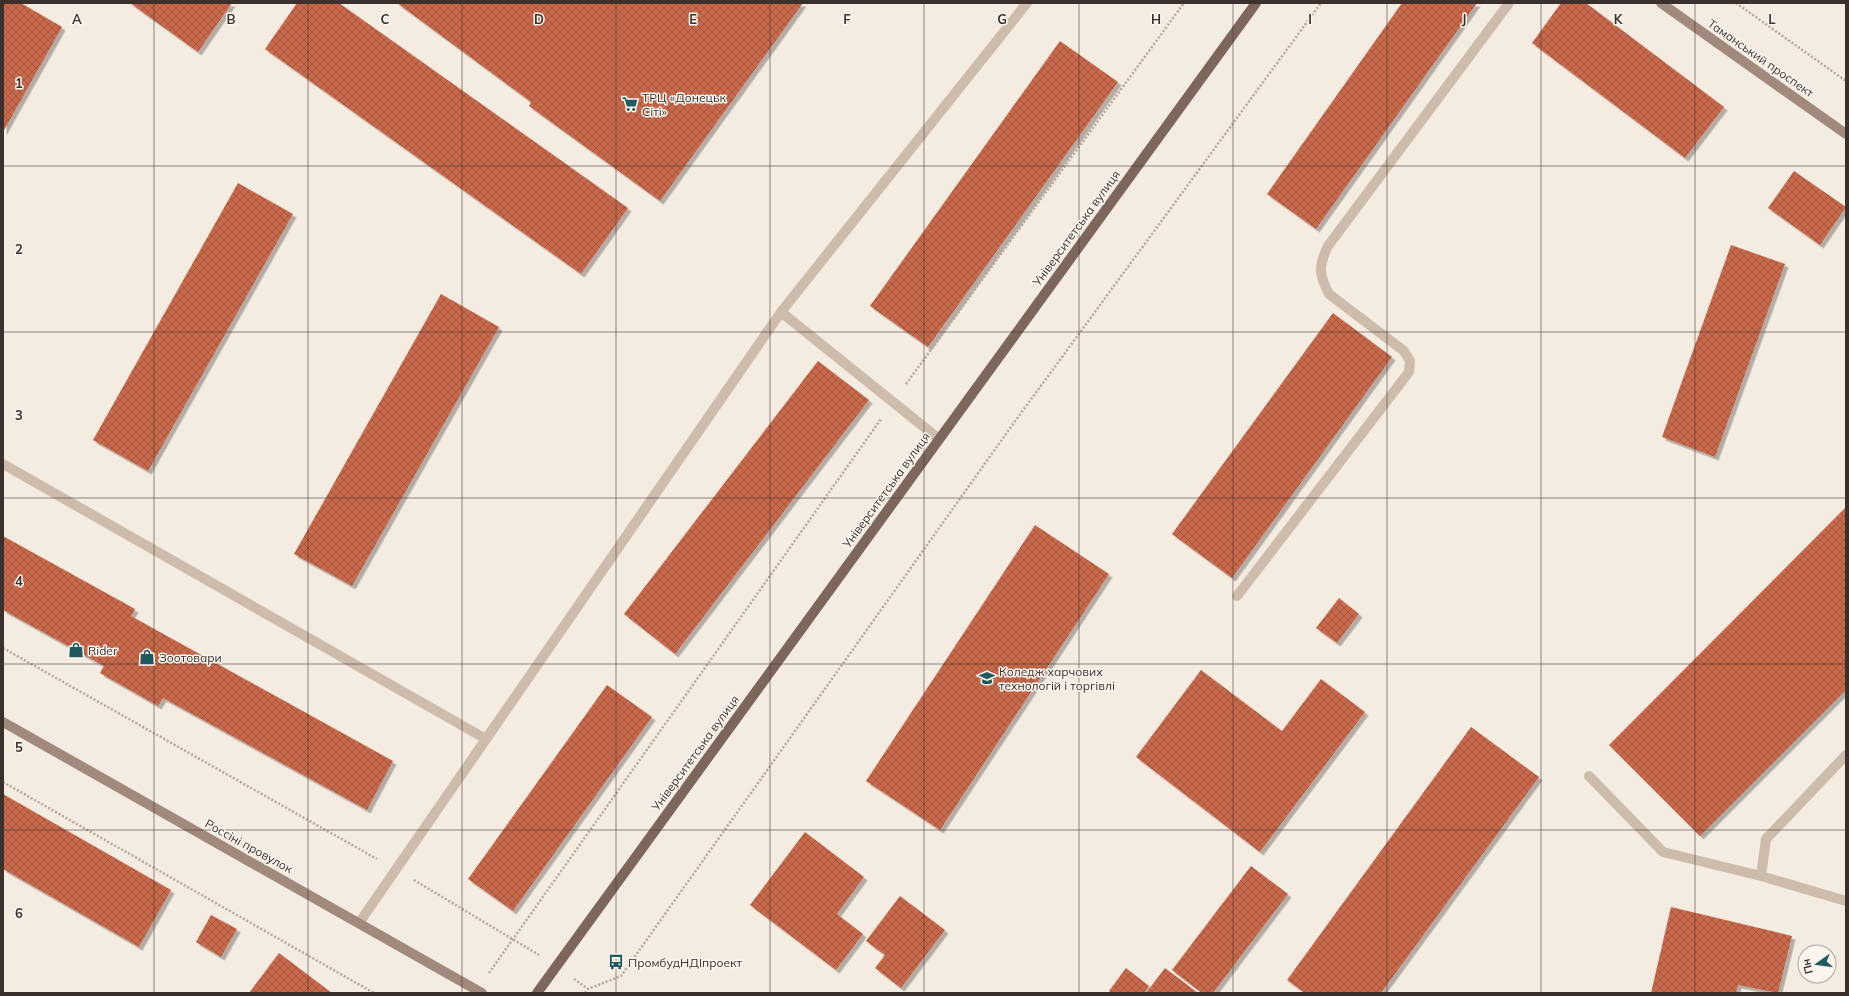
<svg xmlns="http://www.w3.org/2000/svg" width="1849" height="996" font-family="Mulish,sans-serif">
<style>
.building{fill:url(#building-cross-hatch);filter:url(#shadow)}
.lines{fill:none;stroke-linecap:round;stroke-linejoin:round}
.path{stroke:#b9a596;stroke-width:2.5;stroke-dasharray:2 2;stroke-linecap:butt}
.lane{stroke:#cdbbac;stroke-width:10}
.secondary{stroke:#a18a7d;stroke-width:10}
.primary{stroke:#7d675c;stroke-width:10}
.grid{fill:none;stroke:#3b302b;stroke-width:1;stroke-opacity:0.55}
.labels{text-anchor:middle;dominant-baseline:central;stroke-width:3;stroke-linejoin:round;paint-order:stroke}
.street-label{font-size:12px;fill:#3b302b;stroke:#fbf5ee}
.poi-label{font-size:12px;fill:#3b302b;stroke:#fbf5ee;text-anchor:start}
.grid-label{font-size:13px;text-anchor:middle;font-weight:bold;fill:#3b302b;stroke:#fbf5ee;stroke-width:3;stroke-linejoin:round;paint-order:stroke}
</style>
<defs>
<pattern id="building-cross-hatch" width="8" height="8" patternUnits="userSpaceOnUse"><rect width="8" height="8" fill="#c8694b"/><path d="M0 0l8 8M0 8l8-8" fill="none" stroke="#a4573f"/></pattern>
<filter id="shadow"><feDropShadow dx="3.5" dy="3.5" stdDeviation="0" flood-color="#0004"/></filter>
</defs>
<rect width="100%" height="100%" fill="#f4ebe1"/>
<path class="building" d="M3 3H21L62 27 3 132Z
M130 3H232L198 52Z
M297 3H339L628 208 581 274 265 49Z
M397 3H803L660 201 529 106 531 102Z
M1402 3H1477L1316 229 1267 194Z
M1561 3H1586L1724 107 1685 158 1532 43Z
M1060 41 1118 82 928 347 870 306Z
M1794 171 1846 207 1820 245 1768 208Z
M238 183 293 214 148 471 93 440Z
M1731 245 1785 264 1715 457 1662 437Z
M441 294 499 327 352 586 294 554Z
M1333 313 1392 357 1232 578 1172 534Z
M818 361 869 400 675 654 624 614Z
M1846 507V690L1700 836 1609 745Z
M1035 525 1109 574 940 830 866 781Z
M3 536 135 609 131 616 393 761 367 810 163 698 158 706 100 673 104 666 3 610Z
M1339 598 1359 614 1337 643 1316 628Z
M1201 670 1282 731 1321 679 1365 712 1260 852 1136 757Z
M607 685 652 717 513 911 468 879Z
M1471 727 1539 777 1381 993H1305L1287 980Z
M3 794 171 890 139 947 3 869Z
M805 832 864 877 837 914 863 934 836 970 750 905Z
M1251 866 1288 894 1213 993H1202L1172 970Z
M900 896 945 930 901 988 875 968 885 955 866 941Z
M1671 907 1792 936 1778 993 1738 985 1736 993H1651Z
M211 915 237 929 221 957 196 942Z
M279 953 332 993H249Z
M1126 968 1149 986 1144 993H1111L1109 991Z
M1165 968 1198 993H1146Z"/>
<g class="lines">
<path class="path" d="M1736 3 1846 81
M906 384 1184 3
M3 648 377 859
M3 782 374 993
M414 880 539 955
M489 973 881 419
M574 979 588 989
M585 993 588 989 621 976 1013 424 1321 3"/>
<path class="lane" d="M781 312 1027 3
M3 464 486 739
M1237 596 1409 372 1410 361 1404 351 1329 294C1319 275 1318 266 1328 246L1509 3
M1589 776 1663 852 1761 876 1846 901
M1761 876 1766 839 1846 755
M359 923 781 312 939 439"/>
<path class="secondary" d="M1661 3 1846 134
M3 722 482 993"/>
<path class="primary" d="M537 993 1256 3"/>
</g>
<path class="grid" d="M154 3V993M308 3V993M462 3V993M616 3V993M770 3V993M924 3V993M1079 3V993M1233 3V993M1387 3V993M1541 3V993M1695 3V993M3 166H1846M3 332H1846M3 498H1846M3 664H1846M3 830H1846"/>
<defs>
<symbol id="supermarket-bare" viewBox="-9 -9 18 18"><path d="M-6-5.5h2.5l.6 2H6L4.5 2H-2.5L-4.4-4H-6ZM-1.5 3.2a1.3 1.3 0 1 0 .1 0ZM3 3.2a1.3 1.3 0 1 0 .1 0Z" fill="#1f5a5e" stroke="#fbf5ee" stroke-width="2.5" paint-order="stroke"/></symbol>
<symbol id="shop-bare" viewBox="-9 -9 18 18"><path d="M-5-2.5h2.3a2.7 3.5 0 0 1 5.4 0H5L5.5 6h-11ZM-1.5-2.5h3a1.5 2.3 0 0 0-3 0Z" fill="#1f5a5e" stroke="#fbf5ee" stroke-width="2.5" paint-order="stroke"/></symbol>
<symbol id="university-bare" viewBox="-9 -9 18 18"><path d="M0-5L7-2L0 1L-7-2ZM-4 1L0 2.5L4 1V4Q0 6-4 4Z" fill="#1f5a5e" stroke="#fbf5ee" stroke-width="2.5" paint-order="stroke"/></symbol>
<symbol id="bus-bare" viewBox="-9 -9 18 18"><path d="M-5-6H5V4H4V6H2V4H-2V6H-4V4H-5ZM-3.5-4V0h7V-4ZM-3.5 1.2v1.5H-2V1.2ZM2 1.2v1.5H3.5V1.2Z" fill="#1f5a5e" stroke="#fbf5ee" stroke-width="2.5" paint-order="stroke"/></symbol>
</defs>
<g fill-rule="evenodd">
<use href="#supermarket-bare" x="619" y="93" width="22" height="22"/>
<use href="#shop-bare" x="65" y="639" width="22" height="22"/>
<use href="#shop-bare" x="136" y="646" width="22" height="22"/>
<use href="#university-bare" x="976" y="667" width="22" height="22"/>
<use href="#bus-bare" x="605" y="951" width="22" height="22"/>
</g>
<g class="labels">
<g class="street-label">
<text transform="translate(1761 58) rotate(35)">Таманський проспект</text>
<text transform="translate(1076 228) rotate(-54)">Університетська вулиця</text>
<text transform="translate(886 490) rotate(-54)">Університетська вулиця</text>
<text transform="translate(695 753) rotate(-54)">Університетська вулиця</text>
<text transform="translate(249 846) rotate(29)">Россіні провулок</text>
</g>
<g class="poi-label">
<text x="642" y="97">ТРЦ «Донецьк<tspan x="642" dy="14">Сіті»</tspan></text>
<text x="88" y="650">Rider</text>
<text x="159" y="657">Зоотовари</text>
<text x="999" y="671">Коледж харчових<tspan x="999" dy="14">технологій і торгівлі</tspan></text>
<text x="628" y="962">ПромбудНДІпроект</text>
</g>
</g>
<g class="grid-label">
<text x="77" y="24">A</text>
<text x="231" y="24">B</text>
<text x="385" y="24">C</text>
<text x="539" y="24">D</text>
<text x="693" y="24">E</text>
<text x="847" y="24">F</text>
<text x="1002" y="24">G</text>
<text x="1156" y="24">H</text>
<text x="1310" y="24">I</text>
<text x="1464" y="24">J</text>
<text x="1618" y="24">K</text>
<text x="1772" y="24">L</text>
<text x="19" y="88">1</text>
<text x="19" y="254">2</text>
<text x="19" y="420">3</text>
<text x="19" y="586">4</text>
<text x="19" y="752">5</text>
<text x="19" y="918">6</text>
</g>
<rect width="1849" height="996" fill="none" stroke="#3b302b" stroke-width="8"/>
<g transform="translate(1817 964) rotate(256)"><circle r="19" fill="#fbf5ee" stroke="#aea6a0"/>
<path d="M0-3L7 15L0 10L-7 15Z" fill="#1f5a5e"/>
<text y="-6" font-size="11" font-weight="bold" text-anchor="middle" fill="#3b302b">Пн</text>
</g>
</svg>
